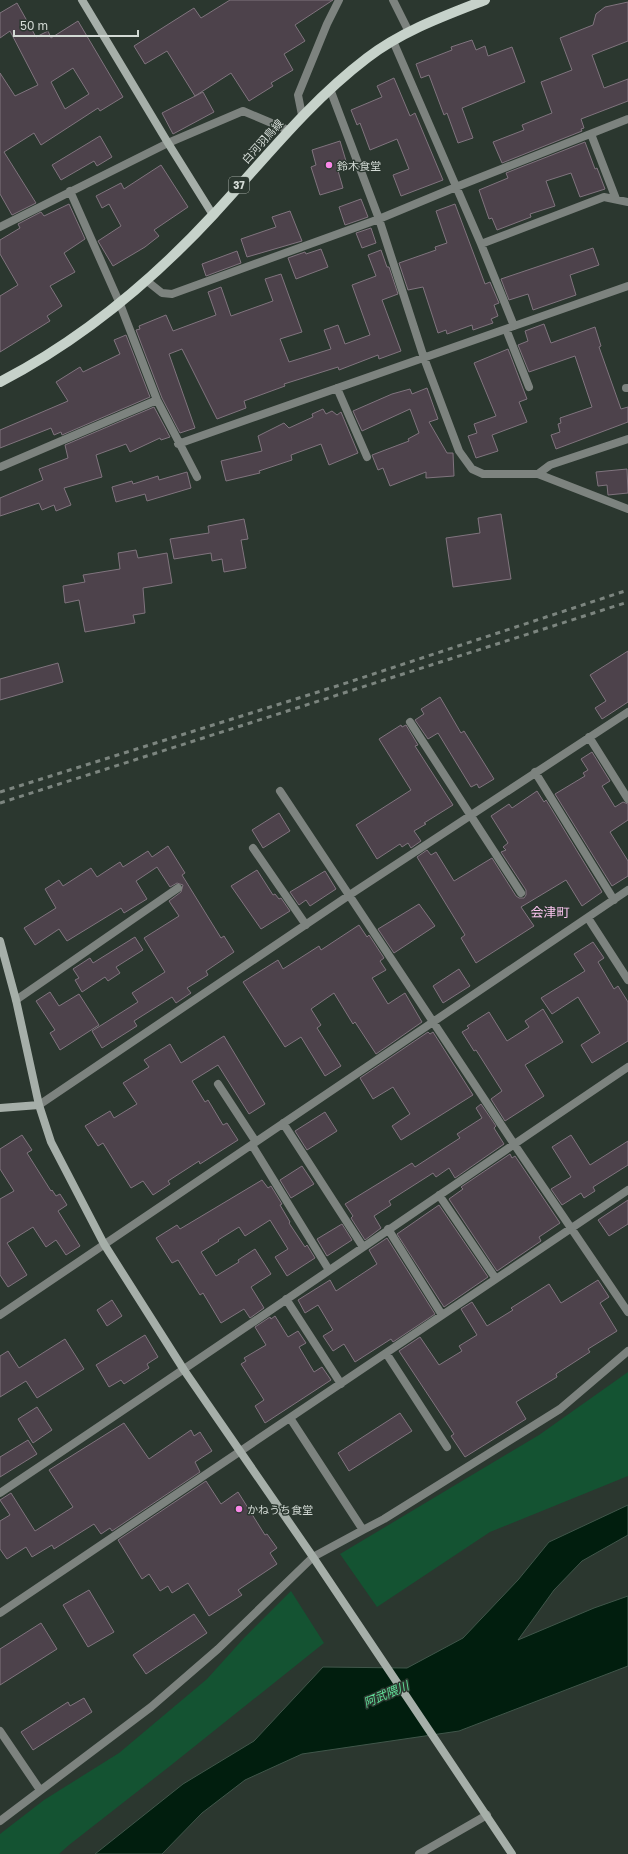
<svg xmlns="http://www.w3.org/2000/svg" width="628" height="1854" font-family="'Golos Text','Noto Sans JP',sans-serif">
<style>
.green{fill:#145332}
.water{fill:#011e0e;stroke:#40564a}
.building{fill:#4d424b;stroke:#80747e;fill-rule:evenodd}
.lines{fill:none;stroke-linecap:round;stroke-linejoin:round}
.street{stroke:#7d837f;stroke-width:8}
.secondary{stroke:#a6afa9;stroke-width:8}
.primary{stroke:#c6d2ca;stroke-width:10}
.rail{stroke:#7c857f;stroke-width:3;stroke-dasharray:5 5;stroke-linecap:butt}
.poi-dot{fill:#fa87e7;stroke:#2b372f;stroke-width:1.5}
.labels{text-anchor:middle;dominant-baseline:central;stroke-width:3;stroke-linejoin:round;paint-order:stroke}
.shield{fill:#2b372f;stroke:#a1a9a3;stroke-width:1}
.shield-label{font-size:10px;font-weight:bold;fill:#d3dad5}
.street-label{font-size:11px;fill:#d3dad5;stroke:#2b372f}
.poi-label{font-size:11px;fill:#d3dad5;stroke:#2b372f;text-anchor:start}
.water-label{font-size:12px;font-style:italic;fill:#60de98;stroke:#2b372f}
.quarter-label{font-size:13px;fill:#f9c4ee;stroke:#2b372f}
</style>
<rect width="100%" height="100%" fill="#2b372f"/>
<path class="green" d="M628 1372V1476L490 1532 377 1607 340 1554 539 1435Z
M291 1591 324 1643 170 1766 69 1845 59 1854H0V1834L44 1800 119 1753 207 1679 244 1638Z"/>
<path class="water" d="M628 1505V1535L582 1561 554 1590 518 1640 594 1608 628 1596V1666L459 1731 302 1754 245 1780 202 1813 162 1854H95L183 1784 254 1741 323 1667 407 1668 463 1638 518 1580 549 1542Z"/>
<path class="building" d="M230 0H333L295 25 305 41 284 54 293 70 271 83 273 86 249 101 231 73 195 96 167 51 145 64 134 46 194 8 201 18Z
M628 2V41L592 55 604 88 628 79V101L581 119 584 128 581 129 582 131 502 163 493 142 524 130 522 125 552 113 541 82 572 70 560 38 593 25 596 14 605 7Z
M17 3 36 37 48 31 51 38 78 21 123 97 100 111 98 108 41 145 34 133 4 152 36 203 12 215 0 194V73L15 96 38 85 10 31 0 38V13ZM73 68 89 94 65 109 51 82Z
M472 40 476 50 485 46 488 56 512 47 525 82 462 108 473 138 458 143 447 113 444 115 429 75 421 78 416 64 452 50 451 47Z
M394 78 410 116 415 113 443 180 401 196 393 175 409 169 397 139 370 150 360 123 357 125 351 110 382 97 377 86Z
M203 92 214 112 173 134 162 113Z
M100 136 112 157 97 166 94 161 61 180 52 165Z
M340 141 346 161 336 164 343 188 320 195 311 167 316 165 312 150Z
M585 142 595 169 597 168 605 189 580 197 571 173 546 181 555 206 530 214 531 217 497 230 492 218 489 219 479 190 508 178 506 173Z
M161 165 188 207 154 230 159 236 145 247 113 266 98 241 121 226 109 204 102 208 96 196 121 183 124 189Z
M361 199 368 217 345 225 339 207Z
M69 204 85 239 64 253 75 272 50 286 62 306 47 316 50 321 0 352V296L18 285 0 254V240L20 228 18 224 41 212 44 216Z
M455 204 485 284 490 282 499 303 494 305 498 316 491 319 493 323 473 330 472 325 447 334 446 330 438 333 423 287 408 290 399 263 436 250 435 247 447 243 436 211Z
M290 211 302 241 247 257 241 239 276 227 272 217Z
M371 228 376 243 362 248 356 233Z
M593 248 599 265 570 275 576 295 533 310 528 294 509 300 501 279Z
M321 249 328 267 296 279 288 258 305 252 306 254Z
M381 250 387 267H389L398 294 382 300 401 351 379 359 378 355 339 370 338 367 284 384 285 386 244 401 246 408 217 419 182 349 169 354 195 428 180 433 162 398 136 330 140 329 139 326 166 315 173 331 216 315 208 292 221 287 231 316 273 301 265 279 281 274 302 332 280 339 289 362 331 349 324 330 338 325 345 344 370 335 352 285 376 276 368 255Z
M237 251 241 263 206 276 202 264Z
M544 324 551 343 595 327 601 346 599 347 621 409 628 407V422L556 449 551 435 560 432 558 424 561 423 560 418 592 407 575 356 529 372 518 345 528 341 525 331Z
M126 335 150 397 62 435 61 432 54 435 51 428 0 448V430L68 401 56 382 80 367 83 372 120 354 114 340Z
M508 349 527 399 519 402 527 422 492 435 498 451 476 458 468 436 477 433 474 424 496 416 474 363Z
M427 388 438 419 429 422 447 453H453L454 476 426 478V472L390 486 383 468 378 470 372 455 409 441 408 439 419 433 410 409 362 431 353 411 392 394 410 389 412 394Z
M154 407 170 437 161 440 160 438 130 452 126 444 96 455 102 477 64 488 71 505 56 511 54 505 42 510 39 503 0 516V498L43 480 39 469 68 458 65 445Z
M323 409 326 414 332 411 337 415 341 412 358 453 329 465 321 444 291 455 292 460 259 471 260 473 226 481 221 461 262 451 258 436 284 423 289 428 313 417 312 414Z
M627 469 628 493 608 495 607 485 598 486 596 472Z
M187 472 191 488 147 501 145 494 116 502 112 487 132 481 133 484 158 476 159 480Z
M501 514 511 579 453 587 446 538 480 533 478 518Z
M244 519 248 539 241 540 246 568 224 572 222 559 212 561 211 553 174 559 170 539 209 533 208 526Z
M136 550 138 558 167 553 172 583 143 588 145 613 133 615 135 623 85 632 79 600 65 603 63 586 85 582 83 575 120 569 118 553Z
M628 651V702L602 719 595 708 606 701 590 675Z
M58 663 63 682 0 700V679Z
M440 697 461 733 464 731 494 779 479 788 477 784 471 787 438 733 428 739 415 720 424 714 421 709Z
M401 725 402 727 406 725 418 745 415 746 453 805 424 823 426 824 414 831 421 841 411 848 408 843 402 847 400 844 377 859 356 825 411 790 379 739Z
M592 752 610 781 602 786 615 807 623 802 628 804V820L610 832 628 861V876L612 886 555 794 585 776 583 773 588 770 581 759Z
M537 791 544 802 546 800 602 892 582 906 566 880 521 907 534 926 476 963 461 938 465 935 417 857 427 850 431 855 436 852 454 881 492 858 516 896 519 898H524L526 895V890L501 852 506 850 503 847 508 843 491 816 509 804 512 808Z
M279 813 290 831 263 848 252 830Z
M168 846 185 873 182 875 221 938 224 936 234 952 206 971 208 975 187 988 191 993 176 1003 172 997 134 1021 137 1026 102 1048 92 1031 138 1002 132 993 165 972 144 938 179 916 169 901 181 892 183 885 177 883 170 887 157 867 136 881 147 899 124 913 121 908 67 941 59 929 35 945 24 928 56 908 45 889 59 880 63 886 91 868 97 877 120 862 123 867 148 851 152 857Z
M257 870 273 895 275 894 279 899 281 898 290 911 261 929 231 886Z
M325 871 336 889 310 906 306 900 299 905 290 892Z
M419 904 435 926 394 953 378 929Z
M359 925 367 937 369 935 384 958 380 961 386 970 372 978 388 1004 405 993 422 1022 376 1054 355 1022 353 1024 334 993 311 1009 321 1025 317 1028 341 1066 325 1076 301 1037 285 1047 243 982 278 960 283 969 319 946 321 950Z
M135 937 143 950 116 967 120 973 108 981 105 977 82 992 75 980 79 978 73 969 90 958 93 963Z
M593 942 604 958 598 962 614 989 618 986 628 1002V1041L592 1063 581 1045 600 1033 578 997 552 1014 541 998 585 971 574 954Z
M459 969 470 986 443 1003 433 986Z
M50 992 59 1006 79 994 99 1025 60 1050 50 1033 55 1030 36 1001Z
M543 1009 563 1042 525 1065 544 1096 505 1121 491 1099 502 1091 476 1050 474 1051 462 1032 469 1028 467 1026 489 1012 507 1041 529 1027 525 1021Z
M428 1032 430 1034 433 1032 473 1095 401 1140 392 1126 410 1114 393 1087 373 1099 360 1078Z
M224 1036 265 1104 249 1114 218 1065 192 1081 205 1102 208 1100 223 1125 227 1123 238 1140 200 1164 199 1161 168 1181 170 1184 153 1195 143 1181 131 1188 103 1143 98 1146 85 1126 110 1111 114 1118 137 1104 123 1083 149 1067 144 1060 170 1044 181 1063Z
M481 1104 496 1126 494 1128 504 1144 455 1178 449 1168 436 1177 433 1173 389 1201 391 1205 374 1216 381 1228 365 1240 351 1218 353 1216 345 1204 412 1163 415 1167 460 1138 457 1134 482 1118 476 1108Z
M325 1112 337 1131 307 1150 295 1131Z
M22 1135 32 1150 27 1153 51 1191 52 1190 56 1196 60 1194 67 1205 58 1211 80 1246 66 1255 56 1240 46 1247 33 1227 7 1243 27 1275 8 1287 0 1275V1199L14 1191 0 1169V1149Z
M571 1135 590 1165 628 1141V1165L593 1187 595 1191 584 1198 581 1193 562 1205 551 1189 571 1177 552 1147Z
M510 1154 512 1158 515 1156 560 1223 539 1237 541 1241 497 1271 449 1199 463 1189 461 1187Z
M302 1166 314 1184 291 1198 280 1180Z
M262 1180 268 1188 271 1186 282 1204 280 1205 290 1222 289 1223 305 1247 307 1245 315 1258 287 1276 275 1257 288 1249 270 1220 245 1236 239 1227 218 1240 219 1241 201 1252 216 1276 239 1262 238 1260 255 1249 271 1274 251 1287 264 1308 250 1318 244 1309 221 1323 203 1293 200 1295 178 1260 172 1263 156 1238 177 1225 180 1229Z
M628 1200V1224L609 1236 598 1220Z
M439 1205 488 1277 444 1307 397 1234Z
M342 1224 352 1240 327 1256 317 1239Z
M387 1238 435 1314 393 1342 391 1339 355 1362 344 1344 333 1351 323 1336 333 1330 318 1305 305 1313 298 1300 330 1280 336 1291 377 1264 369 1250Z
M598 1280 609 1297 600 1303 617 1331 588 1349 590 1352 556 1374 557 1377 516 1402 526 1419 465 1457 451 1436 454 1434 399 1351 420 1337 439 1365 462 1351 459 1346 477 1335 461 1309 472 1302 487 1326 513 1310 511 1308 549 1284 561 1303Z
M112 1300 122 1316 107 1326 97 1310Z
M275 1316 288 1337 298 1331 306 1343 299 1347 314 1372 322 1367 331 1380 265 1423 255 1406 264 1400 241 1364 246 1361 244 1358 266 1345 255 1327 270 1317 271 1319Z
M145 1335 158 1357 147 1364 149 1368 124 1384 121 1380 109 1387 96 1365Z
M65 1339 84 1369 37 1398 26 1381 0 1397V1356L8 1351 19 1368Z
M37 1407 52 1430 33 1443 18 1419Z
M400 1413 412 1431 349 1471 338 1453Z
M124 1423 149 1459 191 1430 194 1436 200 1432 212 1451 195 1462 200 1472 112 1531 110 1528 101 1534 94 1524 54 1549 52 1545 32 1557 26 1547 7 1559 0 1549V1521L10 1515 0 1500 11 1493 35 1531 73 1507 49 1470Z
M28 1440 37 1454 0 1477V1457Z
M206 1481 221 1504 238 1492 265 1535 267 1534 277 1548 270 1553 277 1564 238 1590 242 1595 209 1616 188 1583 172 1593 168 1586 160 1591 149 1574 142 1579 118 1540Z
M89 1590 114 1632 88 1647 63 1605Z
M194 1614 207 1633 146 1674 133 1655Z
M41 1623 57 1649 0 1685V1649Z
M84 1698 92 1712 33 1750 21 1732 68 1702 70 1706Z"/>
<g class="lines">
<path class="street" d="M393 0 409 32
M393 41 481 244 514 326
M330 89 379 219 424 358 459 451 472 469 483 474H538L628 509
M302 115 298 95 327 24 339 0
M591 134 616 199
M70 191 120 304 157 400 197 477
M0 227 168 143 243 111 288 130
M481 244 604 197 628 202
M147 281 162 293 172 294 379 219 456 187 628 119
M506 329 529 387
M337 388 367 457
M626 388H628
M178 444 628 286
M0 467 157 400
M538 474 550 465 628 439
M410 722 521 893
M589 737 628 799
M535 772 614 900
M280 791 514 1144 628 1312
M253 848 306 925
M588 918 628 980
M16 1000 178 888
M218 1084 256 1142
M39 1105 348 896 628 712
M283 1123 363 1247
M252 1145 329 1270
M439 1195 496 1279
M388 1229 442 1315
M286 1299 341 1384
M0 1315 628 890
M386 1353 447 1447
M290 1418 363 1530 384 1519 560 1409 628 1351
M0 1493C210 1353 418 1209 628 1067
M0 1613 628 1190
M0 1731 40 1790
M0 1821 151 1707 218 1649 313 1557 363 1530
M419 1854 487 1815"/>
<path class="secondary" d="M82 0 168 143 213 215
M0 941 16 1000 39 1105 51 1142 104 1244 184 1370 313 1557 512 1854
M0 1108 39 1105"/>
<path class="primary" d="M0 382C81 340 152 281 214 214 264 160 308 103 367 58 402 31 444 16 485 0"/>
<path class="rail" d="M0 792 337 686 628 590
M0 803 628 602"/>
</g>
<g class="poi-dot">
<circle cx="329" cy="165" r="4"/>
<circle cx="239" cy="1509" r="4"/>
</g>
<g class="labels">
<rect class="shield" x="229" y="177" width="20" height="16" rx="3"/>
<g class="shield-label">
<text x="239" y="185">37</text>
</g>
<g class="street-label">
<text transform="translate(262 141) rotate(-48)">白河羽鳥線</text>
</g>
<g class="poi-label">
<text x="337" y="165">鈴木食堂</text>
<text x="247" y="1509">かねうち食堂</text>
</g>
<g class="water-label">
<text transform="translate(386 1694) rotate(-23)">阿武隈川</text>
</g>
<g class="quarter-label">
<text x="550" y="912">会津町</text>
</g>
</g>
<path d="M14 30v6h124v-6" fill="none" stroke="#d3dad5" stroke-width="2"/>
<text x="20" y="30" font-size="12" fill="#d3dad5" stroke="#2b372f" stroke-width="3" paint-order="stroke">50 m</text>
</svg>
